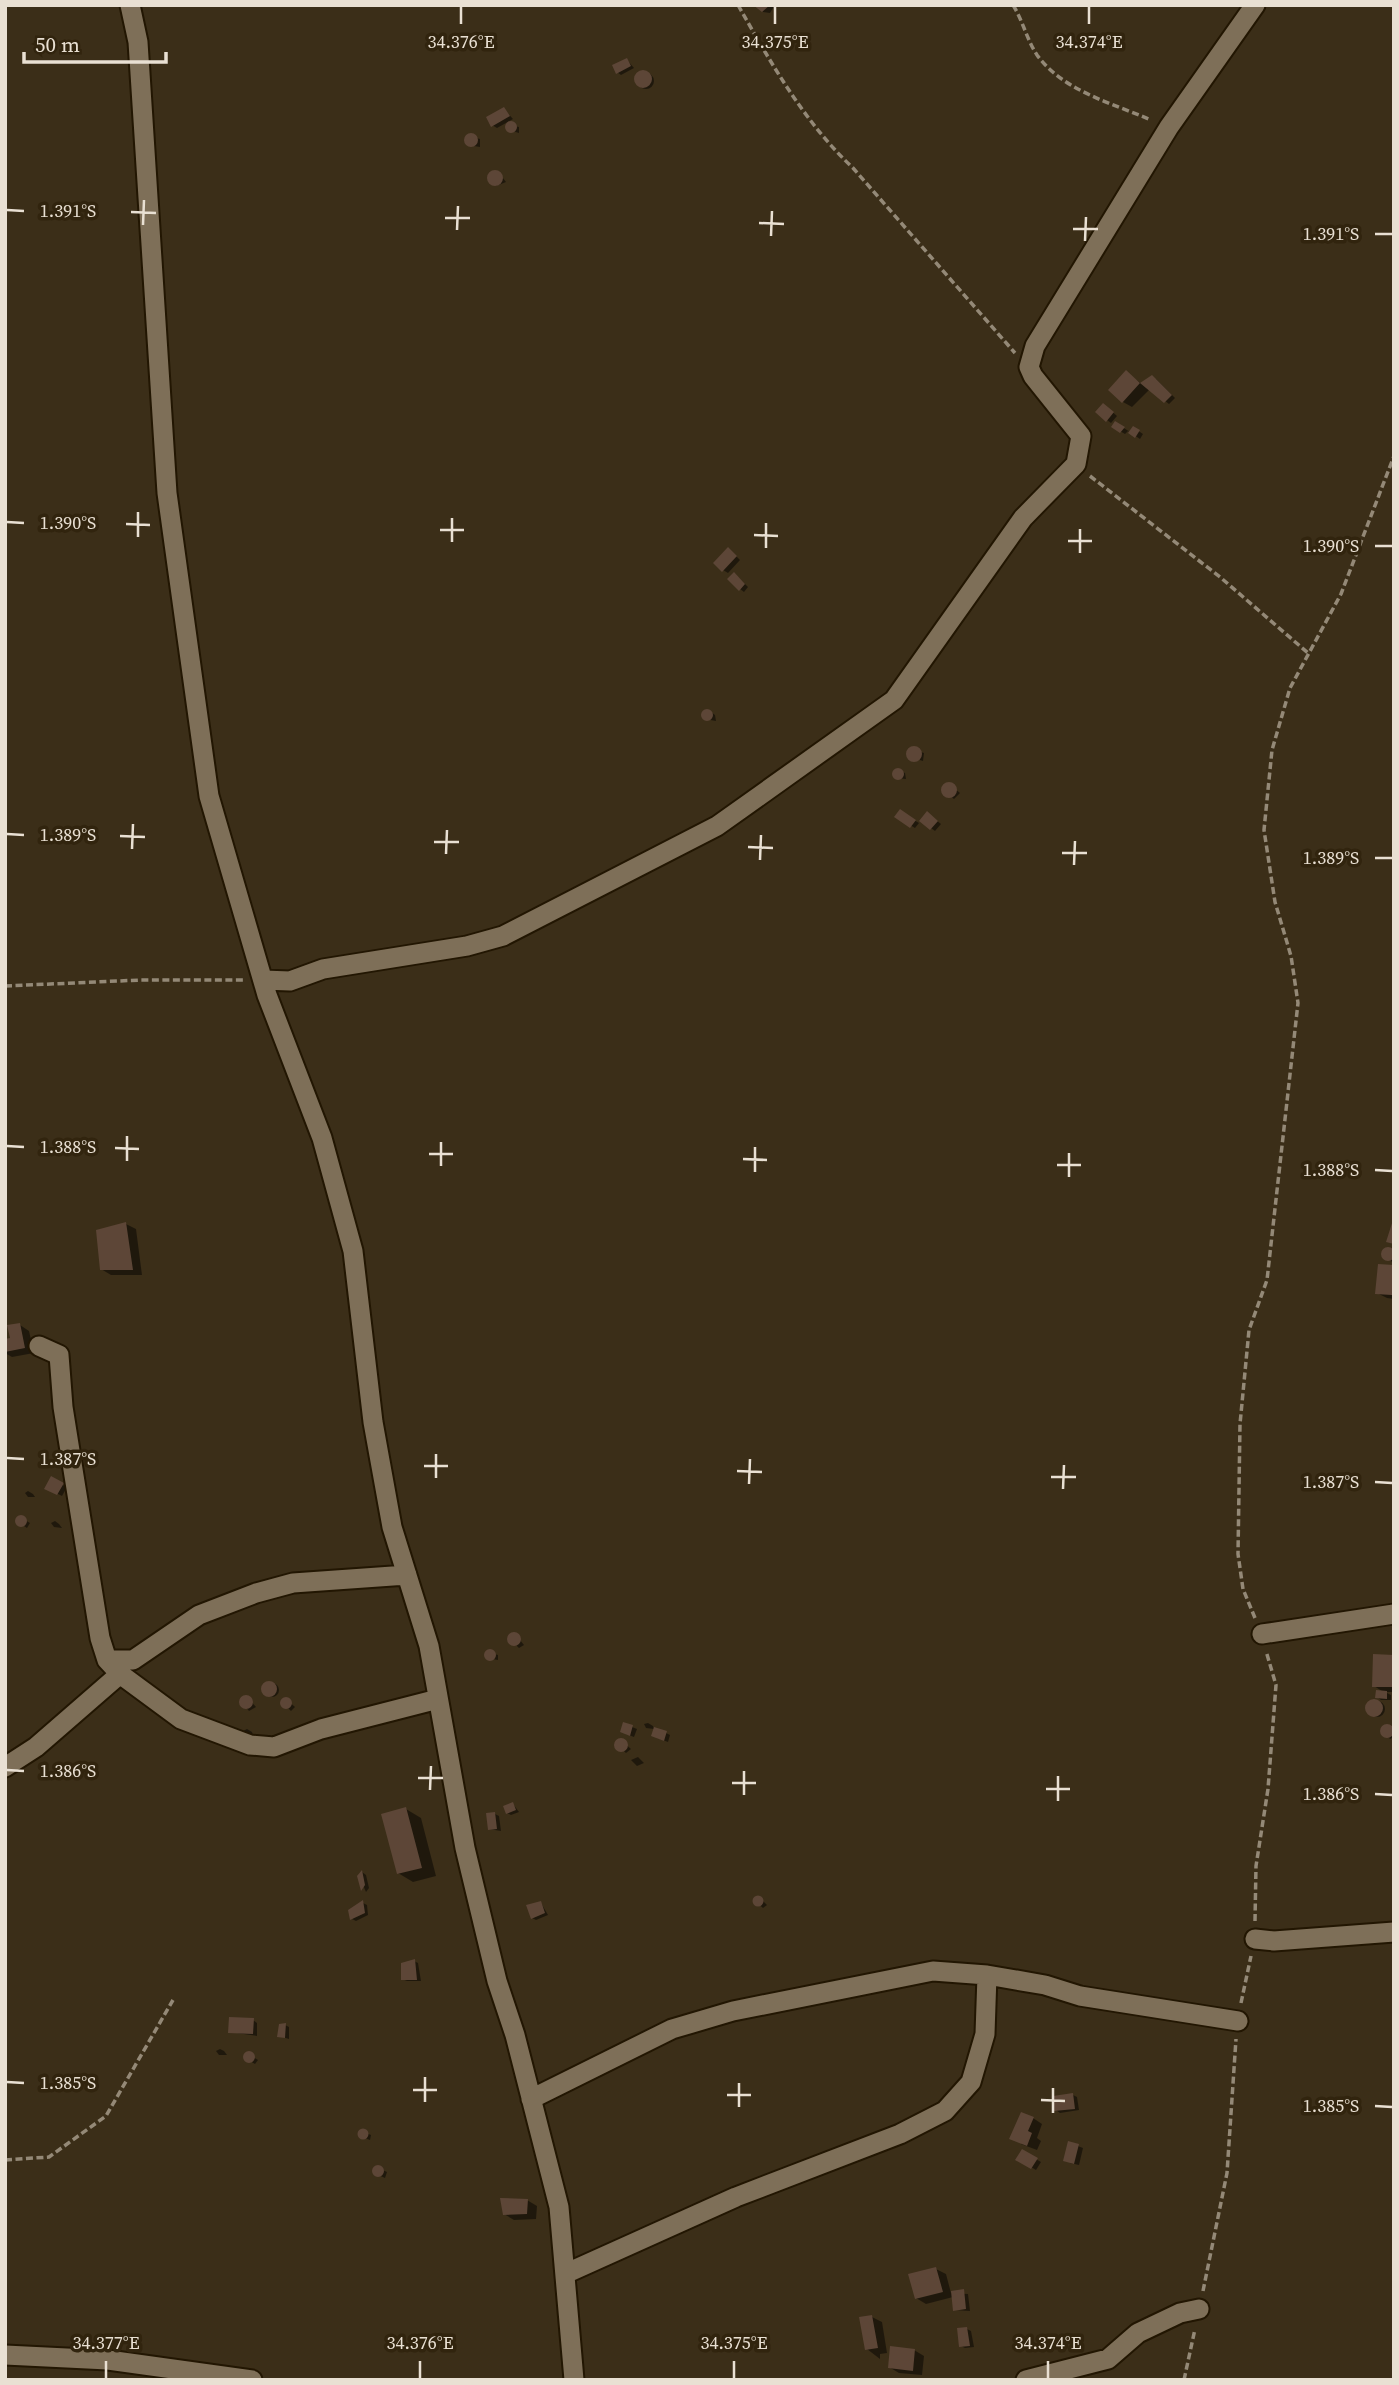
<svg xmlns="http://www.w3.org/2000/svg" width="1399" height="2385" font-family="'Source Serif 4',serif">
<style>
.shadow{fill:#0007}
.building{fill:#5d4637}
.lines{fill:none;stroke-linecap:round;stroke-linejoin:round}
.street-casing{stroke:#221602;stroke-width:23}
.path{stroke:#948977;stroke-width:3.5;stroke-dasharray:7 3.5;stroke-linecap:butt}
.street{stroke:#7e6f58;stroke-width:19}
.ticks{fill:none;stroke:#e9e0d3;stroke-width:2.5}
.ticks-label{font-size:18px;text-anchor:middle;fill:#e9e0d3;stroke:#31240e;stroke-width:7;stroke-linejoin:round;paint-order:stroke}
</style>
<rect width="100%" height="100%" fill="#3b2e18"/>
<path class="shadow" d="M756 5H773V8L770 13 763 12Z
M627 60 634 68 621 75 617 72Z
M638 81a8 8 0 1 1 16 0a8 8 0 1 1-16 0Z
M504 109 513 119 497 128 492 125Z
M509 125 519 127V133L509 130Z
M468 136 480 139V147L468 145Z
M499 173 506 182 496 186 492 184 490 174Z
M1127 373 1142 384 1156 379 1175 398 1169 404 1150 389 1132 407 1123 402Z
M1108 408 1117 416 1111 423 1107 420Z
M1116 423 1130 432 1134 428 1143 434 1140 439 1128 431 1125 434 1113 427Z
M732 552 740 560 728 573 723 570Z
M738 577 748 587 744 592 740 589Z
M711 712 715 715 716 721 705 719V713Z
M911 749 924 753 923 761 910 757Z
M900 771 905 773 906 779 896 778 895 772Z
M949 784 960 793 954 799 943 790Z
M900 812 919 823 915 828 897 817Z
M931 816 941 824 935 831 931 828Z
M126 1224 136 1229 142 1275H111L101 1269Z
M1392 1250 1394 1261 1392 1262 1384 1252Z
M1394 1267V1299L1387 1298 1377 1293Z
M20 1325 29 1331 34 1353 12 1357 5 1353V1340L12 1339Z
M51 1479 67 1487 62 1496 46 1488Z
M28 1491 33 1494 35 1497H28L25 1493Z
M20 1517 30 1523 27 1528 17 1521Z
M55 1521 59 1524 62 1528 54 1527 51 1523Z
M516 1635 524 1645 519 1648 509 1638Z
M487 1652 498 1655V1660L487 1658Z
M1394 1656V1692H1385L1391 1695V1700H1381L1377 1697 1385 1693 1374 1686Z
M265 1690a7 7 0 1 1 14 0a7 7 0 1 1-14 0Z
M247 1697 256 1707 249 1711 241 1701Z
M286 1699 295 1707 291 1711 282 1702Z
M1369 1709a8 8 0 1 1 16 0a8 8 0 1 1-16 0Z
M648 1723 653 1726 654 1729 646 1728 644 1724Z
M1389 1726 1394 1729V1737L1390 1739 1382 1730Z
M632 1727 637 1729 634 1737 626 1734Z
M247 1729 252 1732 254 1739 241 1732Z
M666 1733 670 1735 668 1742 657 1738Z
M622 1741 631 1749 626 1753 617 1744Z
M638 1757 644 1763 637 1766 631 1760Z
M513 1804 519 1812 511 1815 507 1813Z
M406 1809 421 1818 436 1876 413 1882 398 1873Z
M495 1814 499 1816 501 1831 489 1829Z
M362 1872 366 1875 369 1888 366 1892 359 1876Z
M760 1898 767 1905 763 1908 755 1901Z
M363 1903 367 1905 368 1915 356 1921 352 1919Z
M541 1903 548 1915 536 1920 532 1918Z
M414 1961 418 1963 421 1981H407L402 1979Z
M253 2020 257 2023V2036L230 2032Z
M285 2025 289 2027V2039L279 2036Z
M220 2049 224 2051 227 2055H219L216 2051Z
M248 2054 258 2060 255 2064 245 2058Z
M1073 2095 1077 2097 1079 2110 1060 2113 1056 2110Z
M1033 2118 1042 2124 1037 2138 1041 2141 1037 2150 1021 2144Z
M361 2131 371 2135 370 2140 360 2136Z
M1070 2143 1083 2148 1079 2165 1070 2163Z
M1022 2151 1041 2162 1036 2170 1018 2159Z
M376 2167 387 2172 385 2178 374 2173Z
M527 2200 537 2206 536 2219 514 2220 504 2214Z
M936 2269 946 2274 951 2293 968 2294 970 2311 954 2310 953 2297 926 2304 916 2298Z
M872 2317 882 2322 887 2353 880 2354V2359L867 2349Z
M967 2329 971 2331 974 2347 965 2348 961 2346Z
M914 2350 924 2356 922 2375 899 2373 889 2367Z"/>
<path class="building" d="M753 5H770L762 12Z
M627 58 631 66 616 74 612 65Z
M634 79a9 9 0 1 1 18 0a9 9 0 1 1-18 0Z
M504 107 510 116 491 127 486 117Z
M505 127a6 6 0 1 1 12 0a6 6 0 1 1-12 0Z
M464 140a7 7 0 1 1 14 0a7 7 0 1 1-14 0Z
M487 178a8 8 0 1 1 16 0a8 8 0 1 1-16 0Z
M1126 370 1140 383 1152 375 1172 395 1164 403 1140 383 1122 403 1108 390Z
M1103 403 1114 412 1106 422 1095 412Z
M1115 421 1125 427 1120 433 1111 427Z
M1133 426 1140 430 1135 438 1128 433Z
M728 547 737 556 722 572 713 563Z
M734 572 745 584 739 591 727 579Z
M701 715a6 6 0 1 1 12 0a6 6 0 1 1-12 0Z
M906 754a8 8 0 1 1 16 0a8 8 0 1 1-16 0Z
M892 774a6 6 0 1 1 12 0a6 6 0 1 1-12 0Z
M941 790a8 8 0 1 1 16 0a8 8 0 1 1-16 0Z
M900 809 916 820 910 828 894 817Z
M927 811 938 821 930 830 919 821Z
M1393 1220H1394V1244L1386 1242Z
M126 1222 133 1270H100L96 1230Z
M1381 1254a7 7 0 1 1 14 0a7 7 0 1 1-14 0Z
M1378 1264 1394 1265 1392 1295 1375 1294Z
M20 1323 25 1348 5 1352V1339L10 1338 7 1325Z
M51 1476 64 1483 57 1495 44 1489Z
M15 1521a6 6 0 1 1 12 0a6 6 0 1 1-12 0Z
M507 1639a7 7 0 1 1 14 0a7 7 0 1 1-14 0Z
M484 1655a6 6 0 1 1 12 0a6 6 0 1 1-12 0Z
M1373 1654 1394 1655V1687H1372Z
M261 1689a8 8 0 1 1 16 0a8 8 0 1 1-16 0Z
M1376 1690 1387 1691V1699L1375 1698Z
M239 1702a7 7 0 1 1 14 0a7 7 0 1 1-14 0Z
M280 1703a6 6 0 1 1 12 0a6 6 0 1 1-12 0Z
M1365 1708a9 9 0 1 1 18 0a9 9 0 1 1-18 0Z
M623 1722 633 1725 630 1736 620 1732Z
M1380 1731a7 7 0 1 1 14 0a7 7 0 1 1-14 0Z
M654 1727 667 1731 664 1741 651 1736Z
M614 1745a7 7 0 1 1 14 0a7 7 0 1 1-14 0Z
M513 1802 516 1810 506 1814 503 1806Z
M406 1807 422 1868 397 1874 381 1814Z
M495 1812 497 1829 488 1830 486 1813Z
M362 1870 365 1885 361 1891 357 1876Z
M752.5 1901a5.5 5.5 0 1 1 11 0a5.5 5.5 0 1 1-11 0Z
M363 1900 365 1913 350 1920 348 1910Z
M541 1901 545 1913 531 1919 526 1905Z
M415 1959 417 1980H401V1963Z
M229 2017 254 2018 253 2034 228 2033Z
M286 2023 285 2038 277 2037 279 2024Z
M243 2057a6 6 0 1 1 12 0a6 6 0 1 1-12 0Z
M1073 2093 1075 2109 1054 2111 1053 2096Z
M1021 2112 1034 2117 1028 2131 1032 2133 1027 2146 1009 2139Z
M357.5 2134a5.5 5.5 0 1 1 11 0a5.5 5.5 0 1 1-11 0Z
M1068 2141 1079 2144 1074 2164 1063 2161Z
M1022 2149 1038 2158 1031 2169 1015 2160Z
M372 2171a6 6 0 1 1 12 0a6 6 0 1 1-12 0Z
M500 2198 528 2199 527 2214 503 2215Z
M936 2267 943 2292 915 2299 908 2274Z
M964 2289 966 2309 953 2311 951 2291Z
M872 2315 878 2348 865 2350 859 2317Z
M967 2327 970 2346 959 2347 957 2328Z
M890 2346 915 2349 913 2371 888 2368Z"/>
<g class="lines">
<defs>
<path id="street" d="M130 5 138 42 167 493 209 796 267 995 322 1138 353 1251 373 1422 392 1527 429 1646 465 1848 497 1981 515 2035 559 2207 574 2380
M263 980 290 981 323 969 467 946 503 936 717 826 894 700 1023 518 1076 464 1081 436 1033 376 1029 367 1035 346 1169 127 1255 5
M39 1346 59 1355 63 1407 100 1638 107 1660 120 1674 181 1719 250 1745 274 1747 321 1729 438 1699
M1262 1634 1394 1614
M107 1660H133L199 1615 256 1593 293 1583 407 1575
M5 1767 36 1747 120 1674
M1255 1939 1274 1941 1394 1932
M531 2099 672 2029 733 2011 933 1971 987 1975 1045 1985 1080 1996 1238 2021
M567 2273 736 2197 900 2134 945 2111 971 2082 985 2034 987 1975
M5 2355 108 2360 252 2380
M1026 2380 1108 2359 1138 2333 1180 2313 1199 2309"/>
</defs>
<use href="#street" class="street-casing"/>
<path class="path" d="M738 5C771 63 804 122 853 168L1015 353
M1013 5C1023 21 1027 40 1037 55 1063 91 1112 103 1151 120
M1090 476 1220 577 1308 653
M5 986 141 980H244
M1255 1618 1243 1589 1238 1554 1240 1424 1249 1330 1267 1280 1298 1003 1291 956 1275 902 1264 830 1272 750 1290 688 1341 594 1394 456
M1255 1921 1256 1866 1268 1789 1276 1685 1266 1651
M1241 2003 1251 1956
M5 2160 49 2157 106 2116 173 2000
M1203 2291 1227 2173 1236 2039
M1184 2380 1195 2329"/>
<use href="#street" class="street"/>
</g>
<path class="ticks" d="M461 24V7M775 24V7M1089 24V7M7 210 24 211M131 212 156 213M445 218H470M759 223 784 224M143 225 144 200M1073 229H1098M457 230 458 206M1375 234H1392M771 236 772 211M1085 241 1086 217M7 522 24 523M126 524 150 525M440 530H464M754 535 778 536M138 537V512M1068 541H1092M452 542V518M1375 546H1392M766 548V523M1080 553V529M7 834 24 835M120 836 145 837M434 842H459M748 847 773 848M132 849 133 824M1062 853H1087M446 854 447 830M1375 858H1392M760 860 761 835M1074 865 1075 841M7 1146 24 1147M115 1148 139 1149M429 1154H453M743 1159 767 1160M127 1161V1136M1057 1165H1081M441 1166V1142M1375 1170 1392 1171M755 1172V1147M1069 1177V1153M7 1458 24 1459M424 1466H448M737 1471 762 1472M1051 1477H1076M436 1478V1454M1375 1482 1392 1483M749 1484 750 1459M1063 1489 1064 1465M7 1770 24 1771M418 1778H443M732 1783H756M1046 1789H1070M430 1790 431 1766M1375 1794 1392 1795M744 1795V1771M1058 1801V1776M7 2082 24 2083M413 2090H437M727 2095H751M1041 2100 1065 2101M425 2102V2077M1375 2106 1392 2107M739 2107V2083M1053 2113V2088M106 2378V2361M420 2378V2361M734 2378V2361M1048 2378V2361"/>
<g class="ticks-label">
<text x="461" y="48">34.376°E</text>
<text x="775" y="48">34.375°E</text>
<text x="1089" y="48">34.374°E</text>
<text x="68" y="217">1.391°S</text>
<text x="1331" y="240">1.391°S</text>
<text x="68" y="529">1.390°S</text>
<text x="1331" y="552">1.390°S</text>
<text x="68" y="841">1.389°S</text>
<text x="1331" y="864">1.389°S</text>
<text x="68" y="1153">1.388°S</text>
<text x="1331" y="1176">1.388°S</text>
<text x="68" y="1465">1.387°S</text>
<text x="1331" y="1488">1.387°S</text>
<text x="68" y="1777">1.386°S</text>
<text x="1331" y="1800">1.386°S</text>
<text x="68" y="2089">1.385°S</text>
<text x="1331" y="2112">1.385°S</text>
<text x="106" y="2349">34.377°E</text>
<text x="420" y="2349">34.376°E</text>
<text x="734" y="2349">34.375°E</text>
<text x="1048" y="2349">34.374°E</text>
</g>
<rect width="1399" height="2385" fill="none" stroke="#e9e0d3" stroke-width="14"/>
<path d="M24 52v10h142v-10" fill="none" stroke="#e9e0d3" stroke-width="3.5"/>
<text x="35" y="52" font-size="21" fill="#e9e0d3" stroke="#31240e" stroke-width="5" paint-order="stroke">50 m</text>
</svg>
